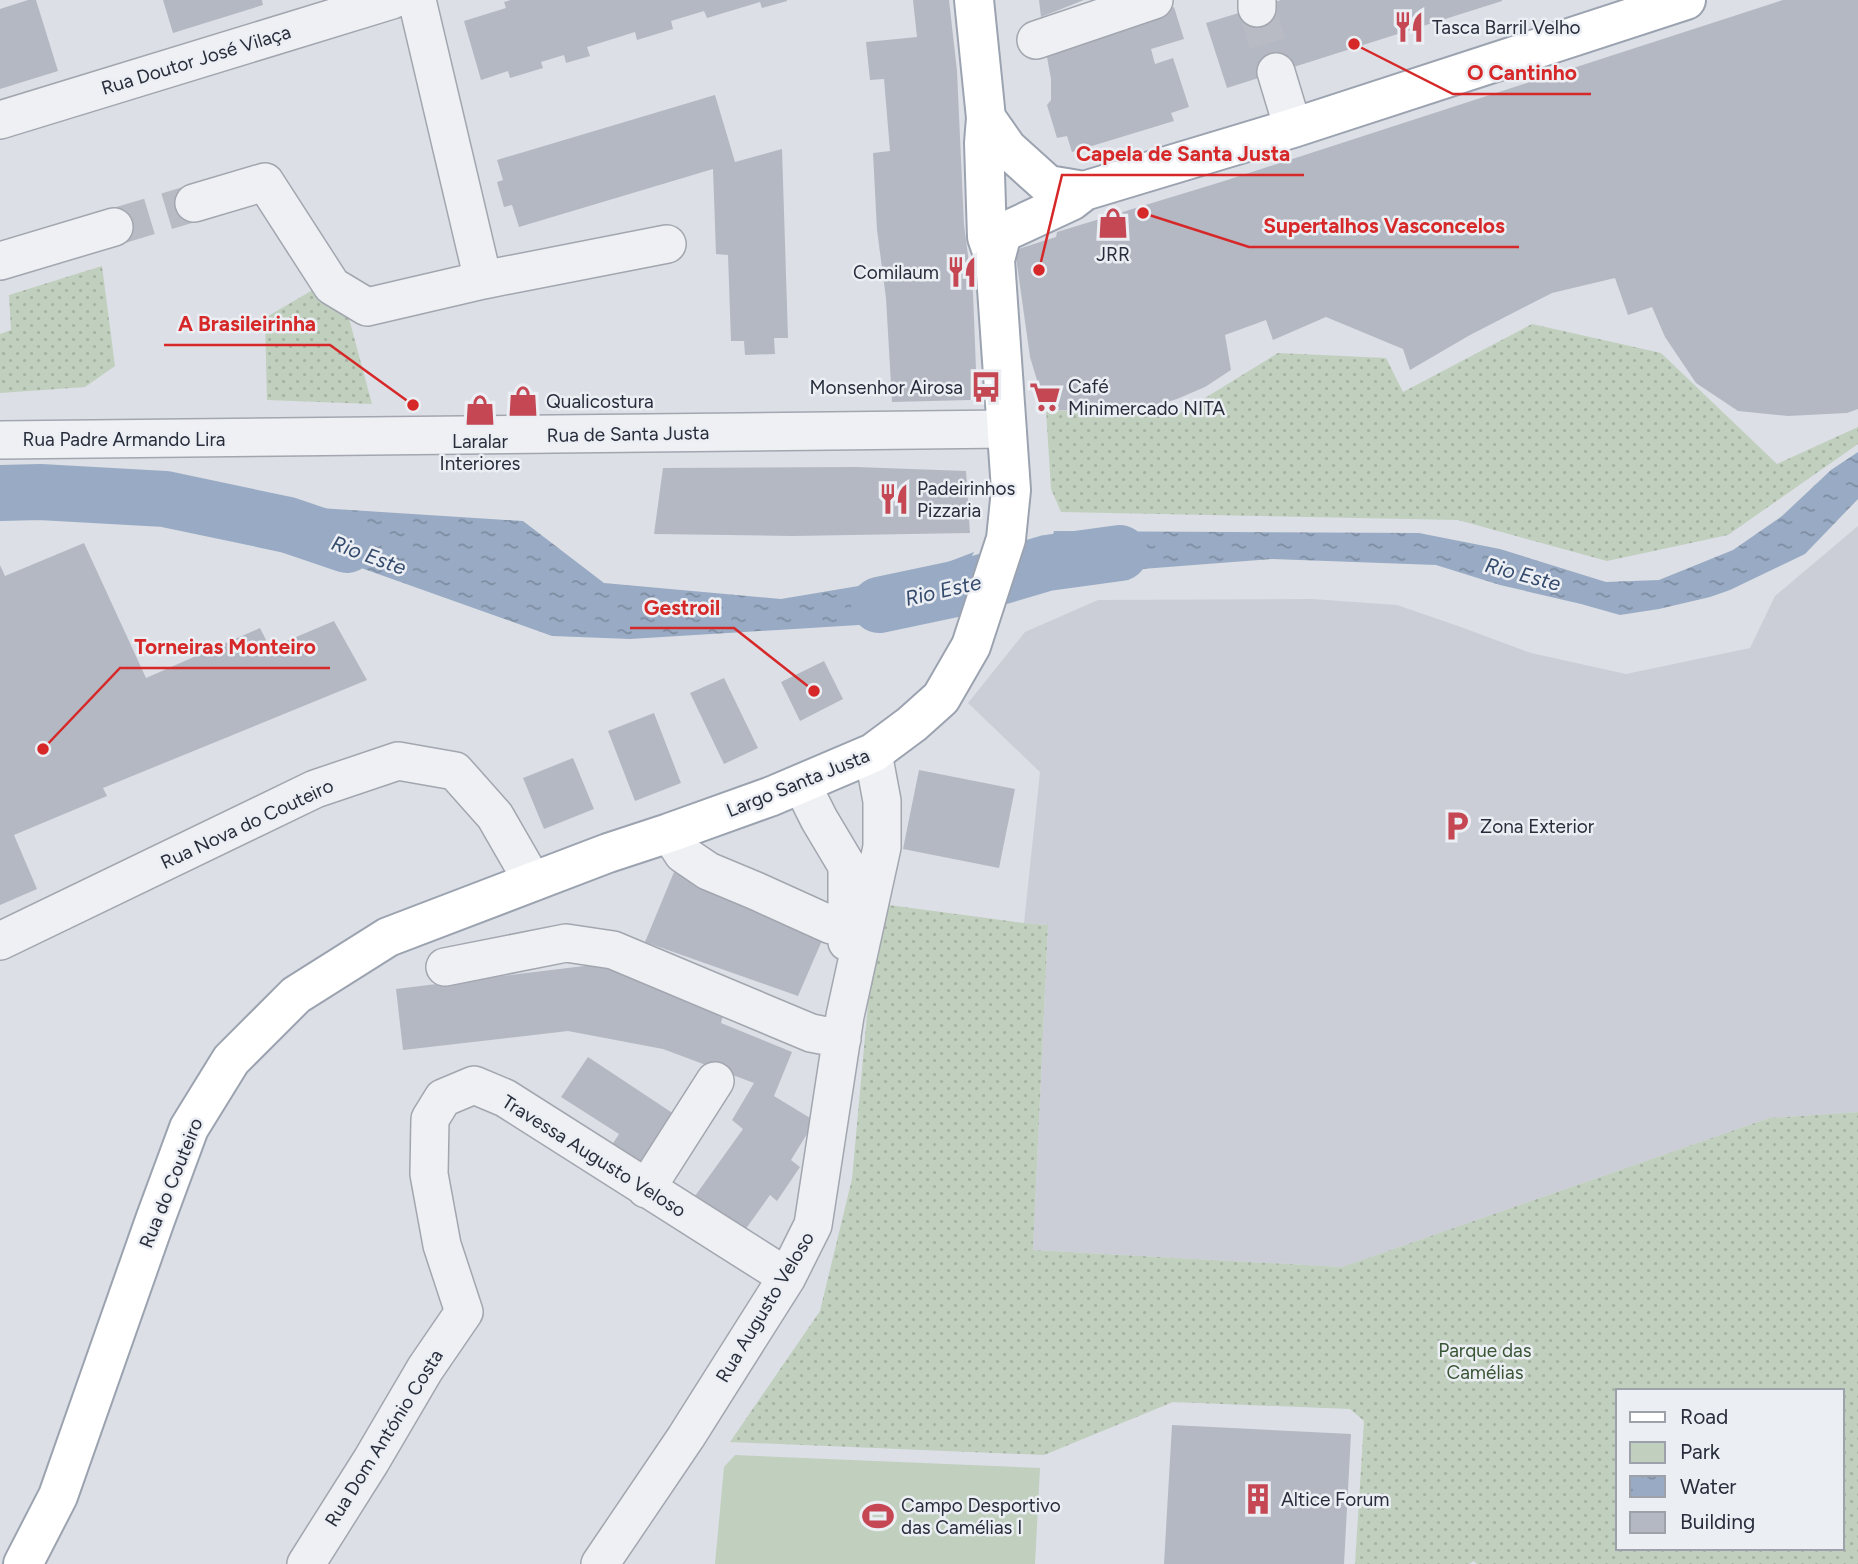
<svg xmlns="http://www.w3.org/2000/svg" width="1858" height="1564" font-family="Figtree,sans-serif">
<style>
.built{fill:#cbced7}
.green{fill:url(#green-dots);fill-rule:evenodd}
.pitch{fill:#c1cfbe}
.water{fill:url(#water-ripples)}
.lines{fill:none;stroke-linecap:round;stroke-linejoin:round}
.river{stroke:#99abc4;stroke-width:56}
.building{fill:#b4b8c2}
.minor-tunnel{stroke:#b8bbc3;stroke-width:37;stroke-dasharray:37 18;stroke-linecap:butt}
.minor-casing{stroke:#a2a6af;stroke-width:40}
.major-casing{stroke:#9ca3b0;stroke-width:42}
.minor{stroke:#eff0f4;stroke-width:37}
.major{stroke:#fff;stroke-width:38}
.labels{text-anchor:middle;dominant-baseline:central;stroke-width:5;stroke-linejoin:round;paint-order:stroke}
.poi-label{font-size:19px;fill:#272d3b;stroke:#ebeef3;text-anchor:start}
.street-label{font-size:19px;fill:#272d3b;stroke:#ebeef3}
.park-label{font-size:19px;fill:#395535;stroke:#ebeef3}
.water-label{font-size:21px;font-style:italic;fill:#344a6c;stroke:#ebeef3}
.leader{fill:none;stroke:#d62828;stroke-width:2.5}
.callout-dot{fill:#d62828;stroke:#ebeef3;stroke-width:2.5}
.callout-label{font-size:21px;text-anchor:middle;font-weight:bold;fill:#d62828;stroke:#ebeef3;stroke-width:5;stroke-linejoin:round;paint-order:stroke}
</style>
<defs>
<pattern id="green-dots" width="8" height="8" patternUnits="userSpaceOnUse" patternTransform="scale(1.75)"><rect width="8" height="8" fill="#c1cfbe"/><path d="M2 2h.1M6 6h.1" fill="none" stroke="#a6b2a4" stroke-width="1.8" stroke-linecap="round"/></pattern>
<pattern id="water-ripples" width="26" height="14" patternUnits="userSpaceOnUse" patternTransform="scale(1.75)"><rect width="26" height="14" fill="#99abc4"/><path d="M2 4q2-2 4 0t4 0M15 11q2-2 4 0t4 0" fill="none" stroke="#7d8ca0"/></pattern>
</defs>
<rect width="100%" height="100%" fill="#dcdfe5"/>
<path class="built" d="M1858 526V1112L1769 1118 1342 1267 1033 1250 1048 925 1024 923 1040 772 968 703 1025 632 1098 600 1312 599 1397 605 1458 626 1531 653 1626 674 1750 648 1775 596Z"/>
<path class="green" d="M102 266 115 366 85 387 0 393V334L11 330 9 295Z
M316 288 347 311 372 404 267 400 265 318Z
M1532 324 1661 353 1777 464 1858 427V444L1728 535 1607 561 1458 520 1061 512 1051 489 1046 410 1179 414 1278 353 1386 358 1403 392Z
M881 904 1024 923 1048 925 1033 1250 1342 1267 1769 1118 1858 1112V1564H1477L1474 1561 1469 1564H1355L1364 1421 1350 1409 1173 1402 1044 1455 730 1442 820 1311 852 1179 874 938ZM1618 1391H1842V1548H1618Z"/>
<path class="pitch" d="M735 1455 1040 1468 1035 1564H715L724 1467Z"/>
<path class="water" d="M1858 452V499L1805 554 1730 590 1710 597 1659 609 1620 615 1581 604 1500 585 1436 565 1272 559 1116 571 1038 593 1054 531 1419 533 1500 549 1606 582 1659 580 1733 550 1782 516 1831 470Z
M145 470 220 487 224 498 220 524 0 508V474Z
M272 505 523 521 604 583 781 599 906 578 974 552 939 620 630 639 552 636 277 538Z"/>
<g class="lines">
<path class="river" d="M0 493 40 492 165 499 288 525 347 545
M879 605 969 586 1047 563 1120 553"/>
</g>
<path class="building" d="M28 0H36L58 71 0 89V9Z
M163 0H262L263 5 173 33Z
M511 0H787V1L762 8 760 2 707 18 704 11 671 21 673 29 637 40 635 32 587 47 590 56 566 63 564 55 541 62 543 68 510 78 508 71 481 80 464 21 506 8 504 2Z
M913 0H949L957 71 964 225 973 293 977 395 970 400 892 402 886 298 877 230 873 153 890 151 884 79 870 80 866 42 917 37Z
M1039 0H1084L1041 17Z
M1281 0H1502V1L1227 88 1206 23Z
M1783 0H1858V409L1847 413 1788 416 1738 411 1696 383 1665 337 1652 307 1628 315 1615 278 1552 293 1470 335 1410 370 1403 349 1326 317 1273 340 1266 320 1225 335 1231 370 1205 387 1177 399 1151 407 1117 411 1046 410 1030 357 1015 250 1056 237 1057 232 1221 182Z
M1174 7 1184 39 1151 49 1155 64 1173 58 1189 107 1171 113 1174 121 1072 152 1067 136 1057 138 1047 105 1051 100V79L1045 46Z
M715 95 735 162 782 149 788 338H774L775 354 745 355 744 341H731L728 255 716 254 713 169 519 227 512 205 504 207 497 182 503 180 497 160Z
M856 467 966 471 970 533 792 536 654 534 663 468Z
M84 543 146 678 260 628 270 648 334 621 367 680 103 788 107 796 14 835 37 889 0 905V565L5 576Z
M824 661 843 699 800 721 781 682Z
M724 678 758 748 724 764 690 693Z
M654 713 681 783 635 801 608 731Z
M573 758 594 809 544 829 523 778Z
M919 770 1015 789 999 868 903 849Z
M674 872 824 936 798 996 645 942Z
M609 963 724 1012 721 1023 792 1052 774 1096 815 1121 791 1160 800 1167 777 1201 770 1195 745 1230 695 1196 743 1129 732 1120 754 1083 663 1049 568 1031 403 1050 396 989Z
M588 1057 677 1116 643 1170 610 1148 619 1134 561 1097Z
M1172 1425 1351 1434 1344 1564H1164Z"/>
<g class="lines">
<path class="minor-tunnel" d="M1257 8 1276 72
M114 227 194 203"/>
<defs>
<path id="minor" d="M417 0 483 280
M1257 8V0
M1036 40 1154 0
M1276 72 1293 128
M0 120 392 0
M194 203 265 182 332 286 367 307 483 280 667 244
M0 261 114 227
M0 440 1007 429
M802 785 819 819 847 866V942
M669 833 683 854 708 871 756 891 831 925 842 923 847 915
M0 941 315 789 398 761 455 771 495 816 533 882
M445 967 566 943 613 950 811 1033 842 1039
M646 1189 715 1081
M306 1564 371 1461 425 1369 464 1312 442 1245 429 1174 430 1119 443 1098 474 1085 505 1098 787 1277
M600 1564 686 1437 787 1277 813 1225 845 1016 882 847V801L873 753"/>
<path id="major" d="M986 118 1007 148 1048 185 1084 191
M995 260 1002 233 1071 201 1084 191 1293 128 1686 0
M23 1564 58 1496 155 1220 189 1128 231 1060 296 995 388 937 608 853 669 833 772 796 873 753 912 724 941 698 971 646 1006 539 1011 490 995 260 987 237 984 143 986 118 974 0"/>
</defs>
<use href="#minor" class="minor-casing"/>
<use href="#major" class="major-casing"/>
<use href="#minor" class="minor"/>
<use href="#major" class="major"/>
</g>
<defs>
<symbol id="restaurant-bare" viewBox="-9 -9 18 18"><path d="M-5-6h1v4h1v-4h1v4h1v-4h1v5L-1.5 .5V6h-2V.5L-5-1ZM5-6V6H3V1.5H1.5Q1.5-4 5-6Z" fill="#c44753" stroke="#ebeef3" stroke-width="2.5" paint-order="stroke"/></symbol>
<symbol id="shop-bare" viewBox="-9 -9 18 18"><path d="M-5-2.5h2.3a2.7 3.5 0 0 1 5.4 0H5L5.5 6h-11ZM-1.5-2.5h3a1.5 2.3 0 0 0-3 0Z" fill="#c44753" stroke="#ebeef3" stroke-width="2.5" paint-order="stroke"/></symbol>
<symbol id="bus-bare" viewBox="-9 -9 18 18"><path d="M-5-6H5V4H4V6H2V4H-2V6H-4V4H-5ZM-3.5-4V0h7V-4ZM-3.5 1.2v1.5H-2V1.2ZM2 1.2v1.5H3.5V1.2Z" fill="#c44753" stroke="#ebeef3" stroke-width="2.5" paint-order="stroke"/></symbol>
<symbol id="supermarket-bare" viewBox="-9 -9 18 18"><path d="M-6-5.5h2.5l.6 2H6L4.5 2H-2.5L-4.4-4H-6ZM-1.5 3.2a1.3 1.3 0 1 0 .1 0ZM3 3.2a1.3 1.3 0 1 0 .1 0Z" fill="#c44753" stroke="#ebeef3" stroke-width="2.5" paint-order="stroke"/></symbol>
<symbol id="parking-bare" viewBox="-9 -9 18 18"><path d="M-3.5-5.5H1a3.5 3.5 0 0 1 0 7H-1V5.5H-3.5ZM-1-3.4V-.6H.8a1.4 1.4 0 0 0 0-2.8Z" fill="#c44753" stroke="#ebeef3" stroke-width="2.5" paint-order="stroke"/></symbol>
<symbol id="building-bare" viewBox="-9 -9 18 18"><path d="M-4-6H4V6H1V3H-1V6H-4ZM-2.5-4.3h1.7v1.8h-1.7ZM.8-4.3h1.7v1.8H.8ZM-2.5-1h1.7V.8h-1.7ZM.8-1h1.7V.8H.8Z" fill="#c44753" stroke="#ebeef3" stroke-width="2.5" paint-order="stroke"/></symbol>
<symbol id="stadium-bare" viewBox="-9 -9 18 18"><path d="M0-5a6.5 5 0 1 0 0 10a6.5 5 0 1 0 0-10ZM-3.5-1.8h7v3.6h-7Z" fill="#c44753" stroke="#ebeef3" stroke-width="2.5" paint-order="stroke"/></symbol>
</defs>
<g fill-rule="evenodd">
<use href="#restaurant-bare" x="1387" y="5" width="44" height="44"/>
<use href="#shop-bare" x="1091" y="201" width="44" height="44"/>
<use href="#restaurant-bare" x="940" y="250" width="44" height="44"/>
<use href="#bus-bare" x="964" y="365" width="44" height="44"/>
<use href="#supermarket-bare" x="1023" y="375" width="44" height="44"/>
<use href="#shop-bare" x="501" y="379" width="44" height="44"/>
<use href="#shop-bare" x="458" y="388" width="44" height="44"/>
<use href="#restaurant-bare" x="872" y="477" width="44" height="44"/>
<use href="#parking-bare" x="1435" y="804" width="44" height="44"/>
<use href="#building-bare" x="1236" y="1477" width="44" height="44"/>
<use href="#stadium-bare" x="856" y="1494" width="44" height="44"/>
</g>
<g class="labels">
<g class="poi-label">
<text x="1432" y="27">Tasca Barril Velho</text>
<text x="1113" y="254" text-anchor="middle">JRR</text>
<text x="939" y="272" text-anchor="end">Comilaum</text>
<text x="1068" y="386">Café<tspan x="1068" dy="22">Minimercado NITA</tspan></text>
<text x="963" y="387" text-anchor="end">Monsenhor Airosa</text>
<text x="546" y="401">Qualicostura</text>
<text x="480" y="441" text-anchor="middle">Laralar<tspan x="480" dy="22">Interiores</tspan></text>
<text x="917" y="488">Padeirinhos<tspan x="917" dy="22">Pizzaria</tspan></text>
<text x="1480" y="826">Zona Exterior</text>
<text x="1281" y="1499">Altice Forum</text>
<text x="901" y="1505">Campo Desportivo<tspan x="901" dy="22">das Camélias I</tspan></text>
</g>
<g class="street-label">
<text transform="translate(196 60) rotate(-17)">Rua Doutor José Vilaça</text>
<text transform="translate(628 434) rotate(-1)">Rua de Santa Justa</text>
<text x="124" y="439">Rua Padre Armando Lira</text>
<text transform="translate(798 783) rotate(-22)">Largo Santa Justa</text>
<text transform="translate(247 824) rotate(-25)">Rua Nova do Couteiro</text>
<text transform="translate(594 1156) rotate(32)">Travessa Augusto Veloso</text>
<text transform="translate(171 1183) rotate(-68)">Rua do Couteiro</text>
<text transform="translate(765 1307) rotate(-59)">Rua Augusto Veloso</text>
<text transform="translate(384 1438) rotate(-58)">Rua Dom António Costa</text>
</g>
<g class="park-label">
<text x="1485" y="1350">Parque das<tspan x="1485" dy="22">Camélias</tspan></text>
</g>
<g class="water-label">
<text transform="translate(369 555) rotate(20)">Rio Este</text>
<text transform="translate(1523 574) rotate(15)">Rio Este</text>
<text transform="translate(943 590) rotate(-13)">Rio Este</text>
</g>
</g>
<path class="leader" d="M1354 44L1453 94H1591M1039 270L1062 175H1304M1143 213L1249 247H1519M413 405L330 345H164M814 691L734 628H630M43 749L120 668H330"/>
<g class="callout-dot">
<circle cx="1354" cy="44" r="7"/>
<circle cx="1039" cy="270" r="7"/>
<circle cx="1143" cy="213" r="7"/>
<circle cx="413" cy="405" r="7"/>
<circle cx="814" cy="691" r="7"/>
<circle cx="43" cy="749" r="7"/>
</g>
<g class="callout-label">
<text x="1522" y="80">O Cantinho</text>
<text x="1183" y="161">Capela de Santa Justa</text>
<text x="1384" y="233">Supertalhos Vasconcelos</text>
<text x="247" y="331">A Brasileirinha</text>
<text x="682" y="615">Gestroil</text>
<text x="225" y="654">Torneiras Monteiro</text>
</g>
<rect x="1616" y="1389" width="228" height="161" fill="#ebeef3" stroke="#9da1a9" stroke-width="2"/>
<rect x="1630" y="1412" width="35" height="10" fill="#ffffff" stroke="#9da1a9" stroke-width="2"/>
<text x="1680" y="1424" font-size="21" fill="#272d3b">Road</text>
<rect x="1630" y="1442" width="35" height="21" fill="#c1cfbe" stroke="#9da1a9" stroke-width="2"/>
<text x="1680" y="1459" font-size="21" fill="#272d3b">Park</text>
<rect x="1630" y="1476" width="35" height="21" fill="url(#water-ripples)" stroke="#9da1a9" stroke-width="2"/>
<text x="1680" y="1494" font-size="21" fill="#272d3b">Water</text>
<rect x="1630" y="1512" width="35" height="21" fill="#b4b8c2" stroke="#9da1a9" stroke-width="2"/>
<text x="1680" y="1529" font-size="21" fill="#272d3b">Building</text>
</svg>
